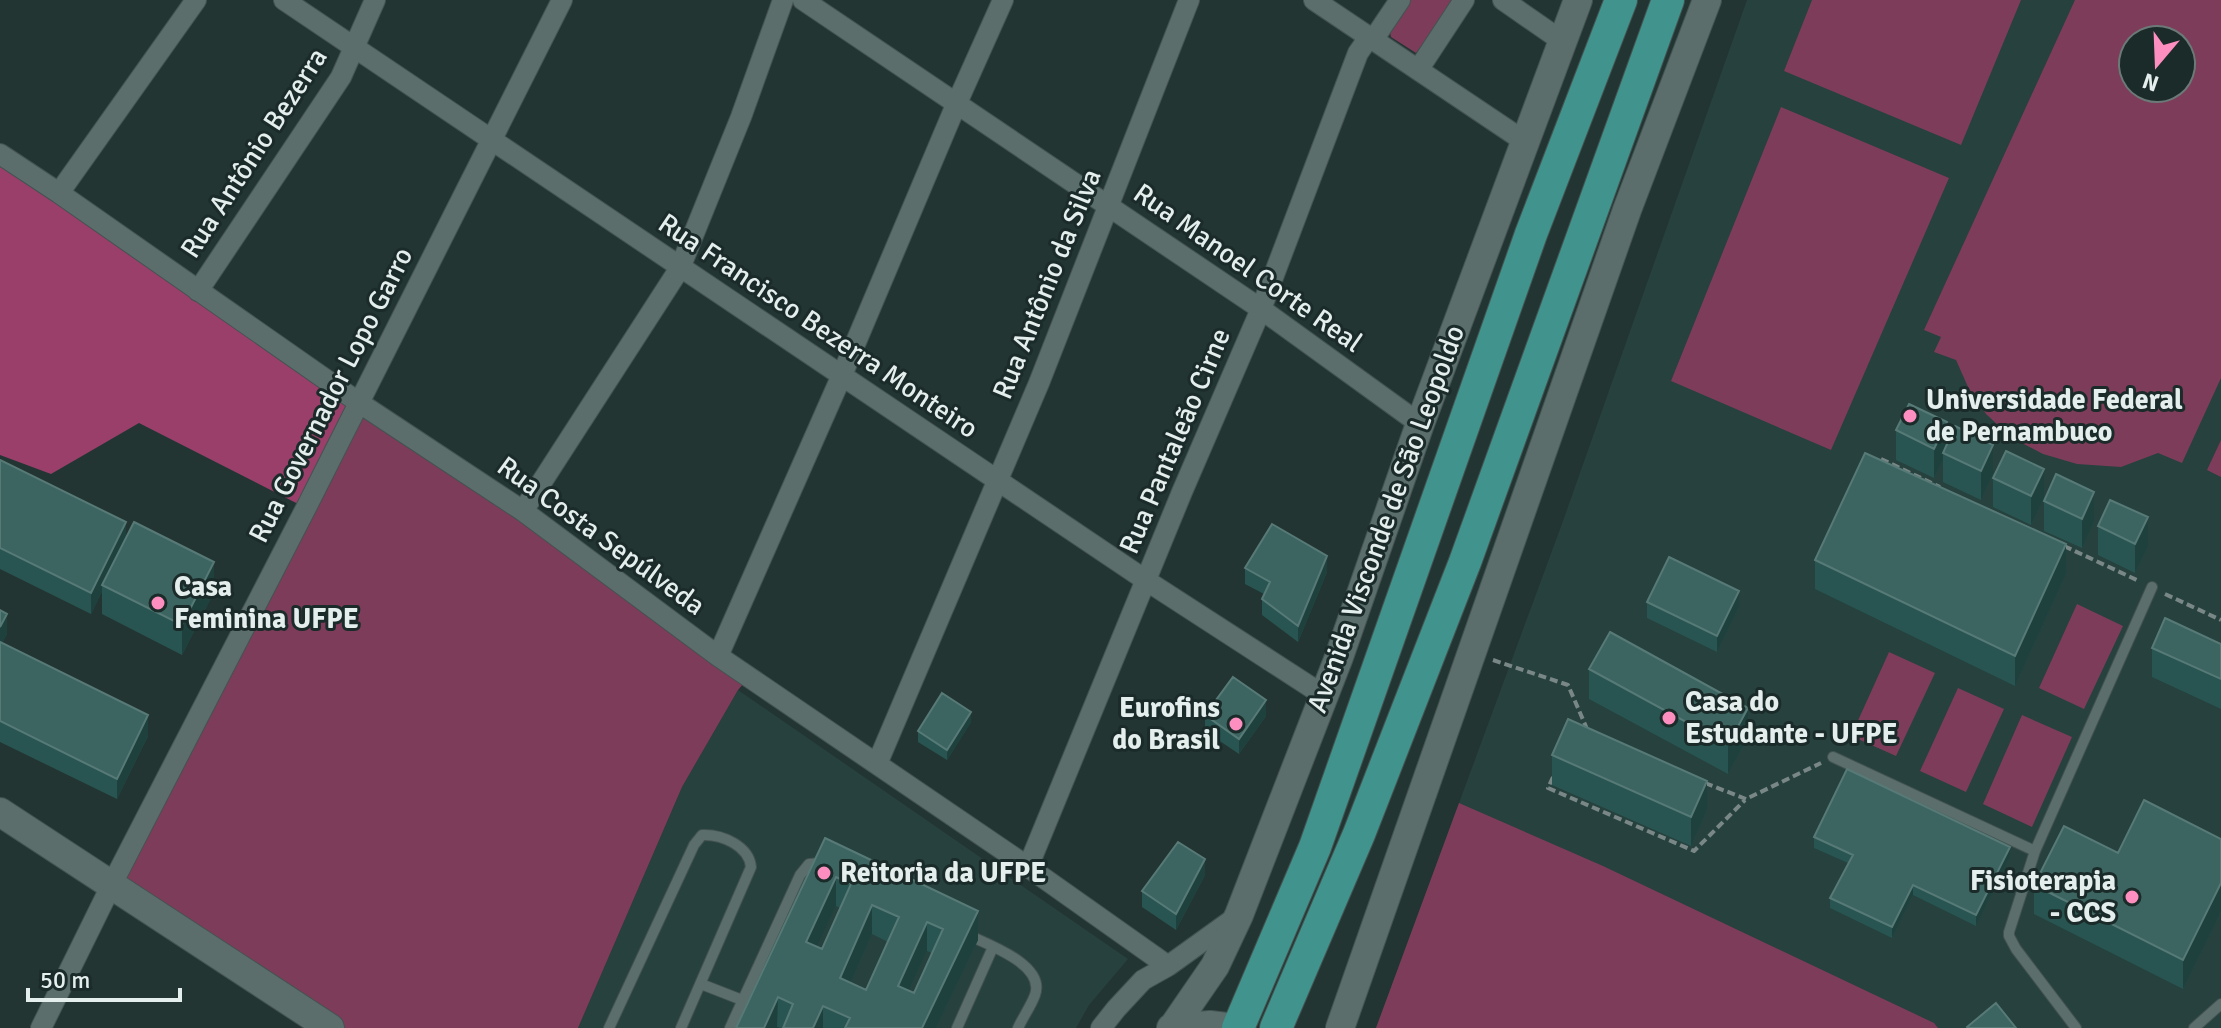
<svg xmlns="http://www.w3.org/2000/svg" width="2221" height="1028" font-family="Signika,sans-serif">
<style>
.built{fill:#26413e;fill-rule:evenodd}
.green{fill:#7d3c5a;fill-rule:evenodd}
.forest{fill:#993f6a}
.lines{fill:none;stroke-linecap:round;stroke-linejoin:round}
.service-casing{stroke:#435351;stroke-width:12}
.minor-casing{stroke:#435351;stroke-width:22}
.secondary-casing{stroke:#435351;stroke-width:30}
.trunk-casing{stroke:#435351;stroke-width:34}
.path{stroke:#798786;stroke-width:4;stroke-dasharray:8 4;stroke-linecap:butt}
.service{stroke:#5b6e6c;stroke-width:10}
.minor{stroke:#5b6e6c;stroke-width:20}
.secondary{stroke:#5b6e6c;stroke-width:28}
.trunk{stroke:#40948d;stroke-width:32}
.wall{fill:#285551;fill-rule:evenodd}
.shaded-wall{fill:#1e413e}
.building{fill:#3c6562;stroke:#577a77;stroke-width:2;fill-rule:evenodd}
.poi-dot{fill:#fd8ec0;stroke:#1a2b29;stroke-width:3}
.labels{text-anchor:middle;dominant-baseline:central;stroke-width:6;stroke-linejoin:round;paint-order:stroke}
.street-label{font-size:28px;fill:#e4eeed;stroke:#1a2b29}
.poi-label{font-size:28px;font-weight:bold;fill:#e4eeed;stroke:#1a2b29;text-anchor:start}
</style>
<rect width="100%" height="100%" fill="#233533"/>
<path class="built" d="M1747 0H2221V1028H1376L1563 521ZM2133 40H2181V88H2133Z
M738 690 1128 959 1089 1005 1076 1028H578L682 787Z"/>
<path class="green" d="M1411 0H1455L1416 53 1391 37 1390 32Z
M1812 0H2021L1961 145 1784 71Z
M2075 0H2221V378L2182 463 2158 453 2121 467 2077 464 2043 454 2012 438 1986 414 1968 387 1956 360 1934 352 1941 337 1924 330ZM2133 40H2181V88H2133Z
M1781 107 1949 178 1831 450 1671 381Z
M358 402 749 677 738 690 682 787 578 1028H313L119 894Z
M2221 440V477L2207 470Z
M2077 604 2123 626 2084 709 2039 688Z
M1889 652 1935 673 1896 756 1851 736Z
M1958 688 2004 709 1966 792 1920 771Z
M2022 715 2072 737 2032 827 1983 804Z
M1459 803 1603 866 1934 1023 1938 1028H1376Z"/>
<path class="forest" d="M0 156 358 402 306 508 139 423 51 474 0 455Z"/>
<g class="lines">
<defs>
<path id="service" d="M1833 757 2035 851
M966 934C986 944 1046 964 1035 995 1031 1006 1023 1017 1018 1028
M701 984 742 1000
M609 1028 694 845 702 835C722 834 749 846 751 867L681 1028
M730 1028 800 875 809 864 822 863
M957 1028 993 947
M2076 1028 2016 949 2009 936V932L2035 851 2152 587
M2194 1028 2221 1004"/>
<path id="minor" d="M284 0 1147 581 1323 695
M803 0 1261 309 1420 424
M1314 0 1524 141
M1503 0 1562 41
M1418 70 1464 0
M0 154 59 193 358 402 523 511 718 656 1028 867 1168 966
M59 193 196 0
M198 291 341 77 375 0
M523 511 680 268 741 117 783 0
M718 656 842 375 956 105 1003 0
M877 764 1039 383 1189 0
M1028 867 1182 492 1261 309 1358 53 1365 43 1373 40 1400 0
M41 1028 111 886 306 508 562 0
M1101 1028 1116 1009 1143 980 1168 966 1239 915"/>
<path id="secondary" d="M0 812 330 1028
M1173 1027 1215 966 1239 915 1339 657 1420 424 1578 0
M1171 1028 1210 1025 1235 1028
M1340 1028 1627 210 1707 0"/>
<path id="trunk" d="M1238 1028 1315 847 1531 234 1621 0
M1276 1028 1359 834 1465 562 1668 0"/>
</defs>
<use href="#service" class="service-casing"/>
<use href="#minor" class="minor-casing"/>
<use href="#secondary" class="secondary-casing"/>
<use href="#trunk" class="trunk-casing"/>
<path class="path" d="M1881 459 1940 487
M2064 546 2139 581
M2165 594 2221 620
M1493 660 1568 685 1587 729
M1553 777 1548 788 1694 851 1745 800
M1705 783 1746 799 1821 763"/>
<use href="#service" class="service"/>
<use href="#minor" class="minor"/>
<use href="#secondary" class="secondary"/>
<use href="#trunk" class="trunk"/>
</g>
<path class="wall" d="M1896 430 1947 445 1993 474 1981 500 1943 482V460L1934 478 1896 460Z
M0 460 214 592 182 655 102 614V591L91 614 0 569Z
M1993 478 2044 498 2031 525 1993 507Z
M2044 501 2094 522 2082 548 2044 531Z
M2098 526 2148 547 2135 573 2098 555Z
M1815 560 2066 574 2015 686 1815 589Z
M1245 568 1327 572 1298 642 1262 615V599L1264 594 1245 584Z
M1647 602 1739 607 1717 652 1647 618Z
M0 627 7 634 2 643 148 736 117 799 0 742Z
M2221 644V709L2152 677V648Z
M1589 669 1748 737 1728 774 1589 699Z
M1205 715 1266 716 1239 754 1205 731Z
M971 722 947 760 918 742V731Z
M1552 755 1707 810 1691 846 1552 785Z
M1814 837 2010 857 1976 926 1913 895 1892 938 1830 908V898L1848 863 1814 848Z
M825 838 978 940 936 1028H781L778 1027 736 1028ZM836 906 840 908 822 949 817 947ZM872 934 888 942 866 990 851 982ZM927 951 932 953 914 993 909 991Z
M2221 839V912L2183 989 2034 914V885L2118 853Z
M1205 875 1176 930 1142 907V891Z"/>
<path class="shaded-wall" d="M1947 422V451L1943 453V460L1934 478V449Z
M1993 445V474L1981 500V471Z
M2044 469V498L2031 525V496Z
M2094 492V522L2082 548V519Z
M2148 517V547L2135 573V544Z
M126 522V542L102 585V591L91 614V593Z
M2066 544V574L2015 686V656Z
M1327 556V572L1298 642V626Z
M214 562V592L182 655V625Z
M1739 591V607L1717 652V636Z
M7 614V634L0 647V627Z
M1266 700V716L1239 754V739Z
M1748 708V737L1728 774V745Z
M971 712V722L947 760V750Z
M148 715V736L117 799V779Z
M1707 781V810L1691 846V817Z
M2010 847V857L1976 926V915Z
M1205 859V875L1176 930V914Z
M836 877V906L806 971V942Z
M2221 883V912L2183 989V960Z
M1913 885V895L1892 938V927Z
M872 905V934L840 1007V978Z
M978 911V940L936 1028H922Z
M927 922V951L898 1015V986Z
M778 997 777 1028H764Z
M823 1006V1028H813Z"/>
<path class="building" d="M1909 404 1947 422 1934 449 1896 430Z
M1955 426 1993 445 1981 471 1943 453Z
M2006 451 2044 469 2031 496 1993 478Z
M1865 453 2066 544 2015 656 1815 560Z
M0 460 126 522 91 593 0 548Z
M2056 474 2094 492 2082 519 2044 501Z
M2110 500 2148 517 2135 544 2098 526Z
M134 522 214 562 182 625 102 585Z
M1272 524 1327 556 1298 626 1262 599 1270 582 1245 568Z
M1669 557 1739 591 1717 636 1647 602Z
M0 610 7 614 0 627Z
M2165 618 2221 644V679L2152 648Z
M1610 632 1748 708 1728 745 1589 669Z
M0 642 148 715 117 779 0 721Z
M1233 677 1266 700 1239 739 1205 715Z
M942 693 971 712 947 750 918 731Z
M1568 719 1707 781 1691 817 1552 755Z
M1847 769 2010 847 1976 915 1913 885 1892 927 1830 898 1853 855 1814 837Z
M2144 800 2221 839V883L2183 960 2034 885 2064 826 2118 853Z
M825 838 978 911 922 1028H845L850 1018 823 1006 813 1028H783L793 1004 778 997 764 1028H736ZM836 877 851 884 822 949 806 942ZM872 905 899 917 866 990 840 978ZM927 922 943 929 914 993 898 986Z
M1178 842 1205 859 1176 914 1142 891Z
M1996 1003 2016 1028H1968L1967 1027Z"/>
<g class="poi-dot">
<circle cx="1910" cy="416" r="8"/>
<circle cx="158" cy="603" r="8"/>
<circle cx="1669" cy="718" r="8"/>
<circle cx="1236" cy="724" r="8"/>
<circle cx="824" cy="873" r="8"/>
<circle cx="2132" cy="897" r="8"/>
</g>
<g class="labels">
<g class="street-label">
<text transform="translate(254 153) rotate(-57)">Rua Antônio Bezerra</text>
<text transform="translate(1248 268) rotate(35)">Rua Manoel Corte Real</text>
<text transform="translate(1047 284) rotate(-68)">Rua Antônio da Silva</text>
<text transform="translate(818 326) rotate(34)">Rua Francisco Bezerra Monteiro</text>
<text transform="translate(331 395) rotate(-63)">Rua Governador Lopo Garro</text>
<text transform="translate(1175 441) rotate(-67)">Rua Pantaleão Cirne</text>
<text transform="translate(1386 519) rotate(-70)">Avenida Visconde de São Leopoldo</text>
<text transform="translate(601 536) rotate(36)">Rua Costa Sepúlveda</text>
</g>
<g class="poi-label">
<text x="1926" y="400">Universidade Federal<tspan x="1926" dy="32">de Pernambuco</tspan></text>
<text x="174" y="587">Casa<tspan x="174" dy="32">Feminina UFPE</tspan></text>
<text x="1685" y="702">Casa do<tspan x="1685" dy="32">Estudante - UFPE</tspan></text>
<text x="1220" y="708" text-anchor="end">Eurofins<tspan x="1220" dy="32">do Brasil</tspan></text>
<text x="840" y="873">Reitoria da UFPE</text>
<text x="2116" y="881" text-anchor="end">Fisioterapia<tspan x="2116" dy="32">- CCS</tspan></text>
</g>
</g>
<g transform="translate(2157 64) rotate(199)"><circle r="38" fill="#1a2b29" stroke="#6b7977" stroke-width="2"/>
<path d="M0-6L14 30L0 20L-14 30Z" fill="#fd8ec0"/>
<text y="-12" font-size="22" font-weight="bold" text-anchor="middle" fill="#e4eeed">N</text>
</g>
<path d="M28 988v12h152v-12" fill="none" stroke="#e4eeed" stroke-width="4"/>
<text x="40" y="988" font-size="24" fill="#e4eeed" stroke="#1a2b29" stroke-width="6" paint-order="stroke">50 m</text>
</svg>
